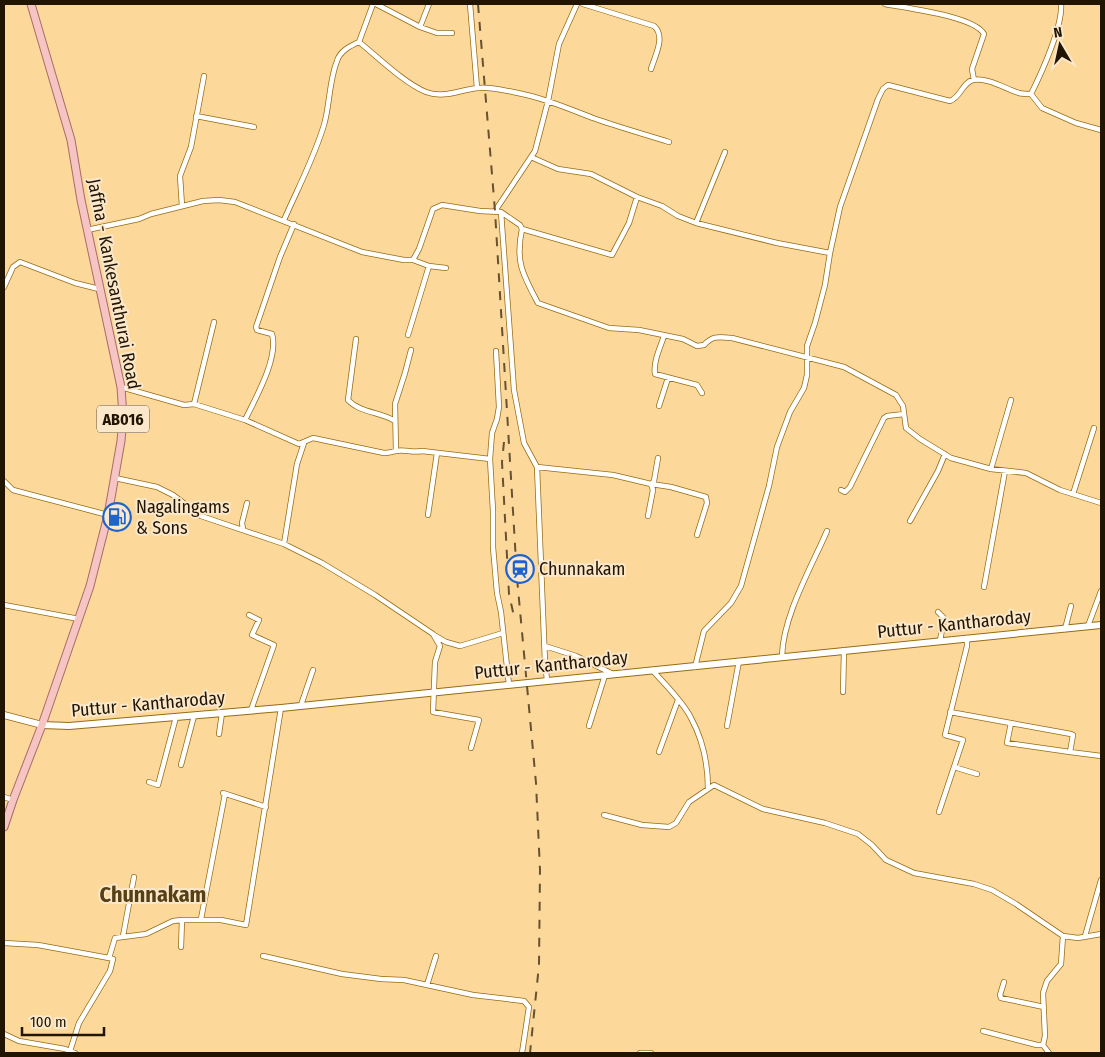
<svg xmlns="http://www.w3.org/2000/svg" width="1105" height="1057" font-family="'Fira Sans Condensed',sans-serif">
<style>
.lines{fill:none;stroke-linecap:round;stroke-linejoin:round}
.minor-casing{stroke:#966c13;stroke-width:6}
.secondary-casing{stroke:#966c13;stroke-width:8}
.primary-casing{stroke:#a86c65;stroke-width:9}
.minor{stroke:#fff;stroke-width:4.5}
.secondary{stroke:#fff;stroke-width:6}
.primary{stroke:#f6c4c3;stroke-width:7}
.rail{stroke:#665231;stroke-width:2;stroke-dasharray:9 9;stroke-linecap:butt}
.labels{text-anchor:middle;dominant-baseline:central;stroke-width:4;stroke-linejoin:round;paint-order:stroke}
.shield{fill:#fbe8cb;stroke:#62543d;stroke-width:1}
.shield-label{font-size:16px;font-weight:bold;fill:#211400}
.street-label{font-size:18px;fill:#211400;stroke:#fbe8cb}
.poi-label{font-size:18px;fill:#211400;stroke:#fbe8cb;text-anchor:start}
.district-label{font-size:22px;font-weight:bold;fill:#563f15;stroke:#fbe8cb}
</style>
<rect width="100%" height="100%" fill="#fdd89b"/>
<g class="lines">
<defs>
<path id="minor" d="M376 4 420 27 437 33H452
M470 4 477 88
M583 4 654 26C666 36 655 56 651 69
M885 4C906 8 974 16 984 34L972 69 974 80
M420 27 429 4
M359 42C378 57 404 83 426 92 445 99 461 89 479 88 490 87 502 90 513 92 541 97 567 108 593 118 618 127 644 134 669 142
M1031 94 1042 108 1076 123 1101 130
M196 116 254 127
M531 157 558 169 591 174 637 197 662 206 678 216 696 223 777 243 830 253
M182 206 180 176 191 147 204 76
M495 211 535 151 548 101 559 44 577 4
M501 212 514 390 524 443 537 467 545 662 547 680
M284 220C298 188 314 158 324 125 330 104 329 81 337 61 340 51 350 46 359 42L373 4
M696 223 725 152
M522 229C515 262 523 275 538 303L609 328 639 330 683 339 697 346 704 345C713 335 720 337 732 338L844 367 896 395 903 406 906 428 920 439 951 458 991 469 1026 473 1060 490 1101 503
M87 230 139 219 151 214 203 201 219 200 235 202 362 252 404 260H413L419 249 433 209 442 205 480 211 501 212 520 225 522 229 612 255 629 223 637 197
M413 260 429 266 446 268
M4 287 13 267 20 262 75 283 99 289
M408 335 429 266
M664 336C660 348 653 362 655 374L697 385 702 393
M356 339 348 400C360 413 381 412 395 421
M496 351 499 407 497 419 492 433 490 459 493 511V547L497 593 501 612 509 685
M121 387 184 405 194 404 245 420 299 444 313 438 384 453C389 453 391 452 396 451 404 449 413 453 422 451L490 459
M194 404 214 322
M659 406 668 378
M245 420C255 399 279 358 272 334L257 330 256 327 280 257 294 224
M396 451 395 404 405 373 411 350
M658 458 654 481 651 484 671 487 706 497 707 503 697 535
M537 467 613 475 651 484 653 490 648 516
M991 469 1011 400
M115 478 157 487 173 495 201 516 284 544 322 563 375 595 433 634 440 646 435 662 433 712 479 720 471 748
M4 481 13 490 108 515
M841 490 845 492 850 487 884 418 887 416 904 414
M1073 494 1094 428
M428 515 437 453
M910 521 938 471 945 454
M243 529 242 523 247 503
M284 544 297 464 304 443
M984 587 1005 471
M4 605 79 619
M938 612 944 618 940 641
M249 615 259 620 252 635 274 645 251 710
M1088 626 1101 591
M1065 629 1071 606
M434 635 446 642 460 646 503 633
M545 646 576 656 613 674
M782 656C783 616 811 568 827 531
M695 667 704 631 731 603 741 586 769 486 777 447 790 412 804 388 807 375V346L815 323 825 285 830 253 840 207 878 99 883 89 888 85 950 101C961 97 962 83 973 80 987 77 1006 89 1019 93 1023 94 1027 94 1031 94 1041 74 1063 26 1061 4
M652 670C664 683 684 703 691 718 703 740 708 764 708 789
M843 692 844 650
M301 705 313 670
M950 712 1071 734 1073 735 1070 752 1007 743 1011 723
M589 726 605 675
M727 726 739 661
M219 734 222 713
M659 752 678 700
M1070 752 1101 756
M181 765 194 716
M954 767 977 774
M149 782 158 785 176 717
M223 793 266 807
M4 797 13 800
M939 812 963 740 945 735 967 646V638
M604 815 642 825 669 827 676 823 689 802 714 785 763 809 825 823 858 834 872 845 886 860 914 873 974 884 992 890 1016 904 1063 936 1078 938 1101 934
M201 919 225 794
M123 936 134 877
M1085 936 1101 880
M4 943 38 945 109 958
M181 947 182 920
M263 956 342 974 381 979 404 980 473 995 524 1001 529 1007 522 1053
M1004 982 1000 995 1001 998 1044 1007
M427 985 436 956
M983 1031 1037 1045H1043L1045 1036 1043 993 1047 981 1061 964 1063 936
M4 1034 19 1041 65 1049 75 1053
M1043 1045 1049 1053
M70 1051 79 1023 110 971 113 959 109 958 115 938 146 934 173 921 182 920H221L246 925 281 708
M640 1053H651"/>
<path id="secondary" d="M4 715 42 725 69 726 281 708 1101 625"/>
<path id="primary" d="M4 827 13 800 42 725 90 586 108 515 121 441 123 417 121 387 81 200 71 140 31 4"/>
</defs>
<use href="#minor" class="minor-casing"/>
<use href="#secondary" class="secondary-casing"/>
<use href="#primary" class="primary-casing"/>
<use href="#minor" class="minor"/>
<use href="#secondary" class="secondary"/>
<use href="#primary" class="primary"/>
<path class="rail" d="M478 4 495 211 517 578 536 783 540 870 539 965 530 1053
M504 442 502 462 509 594 515 621"/>
</g>
<defs>
<symbol id="fuel-ring" viewBox="-11 -11 22 22"><circle r="9.5" fill="#fbe8cb" stroke="#1f63cf" stroke-width="1.5"/><path d="M-5.5-6h7V0h2V4h1.3V-2.5L3-4.5l.8-.8L6-3V5H2.5V1h-1V6h-7ZM-4.2-4.7v3.2H.2V-4.7Z" fill="#1f63cf"/></symbol>
<symbol id="station-ring" viewBox="-11 -11 22 22"><circle r="9.5" fill="#fbe8cb" stroke="#1f63cf" stroke-width="1.5"/><path d="M-3-6H3Q5-6 5-4V2Q5 4 3 4L4.5 6H3L1.5 4h-3L-3 6H-4.5L-3 4Q-5 4-5 2V-4Q-5-6-3-6ZM-3.5-4v3h7v-3ZM-3.5 1v1.5H-2V1ZM2 1v1.5H3.5V1Z" fill="#1f63cf"/></symbol>
</defs>
<g fill-rule="evenodd">
<use href="#fuel-ring" x="101" y="501" width="32" height="32"/>
<use href="#station-ring" x="504" y="553" width="32" height="32"/>
</g>
<g class="labels">
<rect class="shield" x="97" y="405.5" width="52" height="27" rx="4"/>
<g class="shield-label">
<text x="123" y="419">AB016</text>
</g>
<g class="street-label">
<text transform="translate(114 284) rotate(79)">Jaffna - Kankesanthurai Road</text>
<text transform="translate(954 624) rotate(-6)">Puttur - Kantharoday</text>
<text transform="translate(551 665) rotate(-6)">Puttur - Kantharoday</text>
<text transform="translate(148 704) rotate(-5)">Puttur - Kantharoday</text>
</g>
<g class="poi-label">
<text x="136" y="507">Nagalingams<tspan x="136" dy="21">&amp; Sons</tspan></text>
<text x="539" y="569">Chunnakam</text>
</g>
<g class="district-label">
<text x="153" y="894">Chunnakam</text>
</g>
</g>
<rect width="1105" height="1057" fill="none" stroke="#211400" stroke-width="10"/>
<g transform="translate(1060 45) rotate(351)" stroke="#fbe8cb" stroke-width="4" paint-order="stroke">
<path d="M0-4L9 19L0 12L-9 19Z" fill="#211400"/>
<text y="-8" font-size="14" font-weight="bold" text-anchor="middle" fill="#211400">N</text>
</g>
<path d="M22 1027v8h82v-8" fill="none" stroke="#211400" stroke-width="2.5"/>
<text x="30" y="1027" font-size="15" fill="#211400" stroke="#fbe8cb" stroke-width="4" paint-order="stroke">100 m</text>
</svg>
